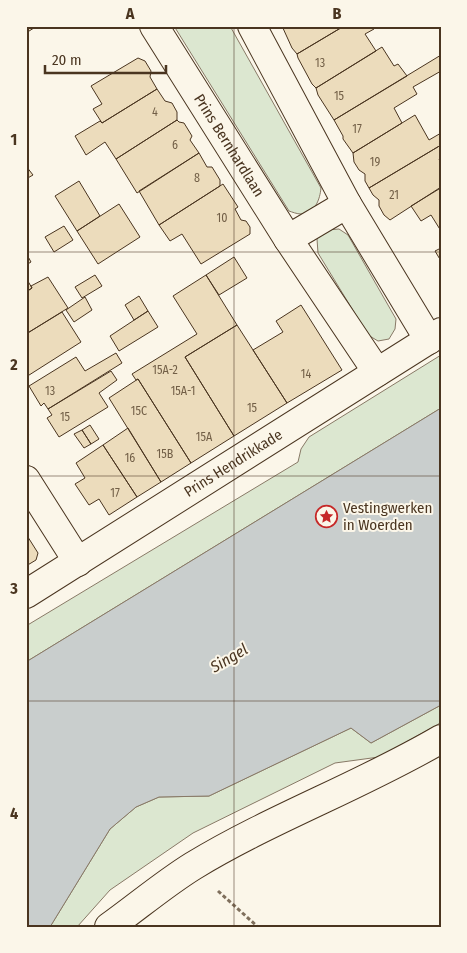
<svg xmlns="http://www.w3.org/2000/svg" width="467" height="953" font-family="'Fira Sans Condensed',sans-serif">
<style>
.green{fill:#dce7d0;stroke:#887966}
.water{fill:#c9cecd;stroke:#887966}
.building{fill:#ecdcbc;stroke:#4a3520}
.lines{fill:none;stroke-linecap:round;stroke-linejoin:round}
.minor-casing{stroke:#4a3520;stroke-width:30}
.path{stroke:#7f6f5c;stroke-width:3;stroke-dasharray:4 2.5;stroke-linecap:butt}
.minor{stroke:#fbf6e9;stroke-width:28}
.grid{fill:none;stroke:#4a3520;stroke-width:1;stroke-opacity:0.55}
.labels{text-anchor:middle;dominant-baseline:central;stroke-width:4;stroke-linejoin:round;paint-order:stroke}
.number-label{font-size:12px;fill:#725f47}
.street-label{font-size:15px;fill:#4a3520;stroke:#fbf6e9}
.poi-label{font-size:15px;fill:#4a3520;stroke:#fbf6e9;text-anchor:start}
.water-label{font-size:16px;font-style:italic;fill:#4a3520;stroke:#fbf6e9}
.neatline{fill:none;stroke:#4a3520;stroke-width:2}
.grid-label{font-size:16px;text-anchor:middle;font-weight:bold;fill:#4a3520}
</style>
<rect width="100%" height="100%" fill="#fbf6e9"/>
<path class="green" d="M174 26H230L321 188C320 199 315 214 301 214 297 214 292 212 289 211Z
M339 229 348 235 396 319 395 329 389 339 378 341 368 335 318 253 317 239 326 230Z
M441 355V408L26 662V626L298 462 301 449 309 437Z
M441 705V722L437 725 379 757 335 763 193 833 110 890 77 927H50L110 829 136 807 159 797 209 796 351 728 371 743Z"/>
<path class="water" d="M441 408V705L371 743 351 728 209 796 159 797 136 807 110 829 50 927H26V662Z"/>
<path class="building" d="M26 26H37L26 33Z
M282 26H344L297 54 292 48Z
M344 26H375L374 29 365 34 376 51 316 88 312 84 298 58 297 54Z
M382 47 394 66 398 64 407 76 334 120 318 95 316 88Z
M441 55V71L413 87 417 94 394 108 402 123 353 153 343 139V136L334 120Z
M138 58 145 61 151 71 150 77 157 89 102 123 93 109 102 104 91 86Z
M157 89 165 101 172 103 177 112V120L116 159 105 142 86 155 75 136 100 121 102 123Z
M415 115 429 140 441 133V145L369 188 365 181V174L359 170 354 162 353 153Z
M177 120 179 122 184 123 192 136 190 140 199 153 137 193 116 159Z
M441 145V158L439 159 441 163V187L390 220 384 215 379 206V200L373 195 369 188Z
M199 153 207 167H212L220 180V186L159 225 139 191Z
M26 166 33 175 26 179Z
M79 181 100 216 77 231 55 196Z
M223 184 238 207 235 209 241 220 246 221 250 227V234L201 264 182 234 170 241 159 225Z
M439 189 441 191V231L431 215 421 221 411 206Z
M119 204 140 237 98 264 77 231Z
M64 226 73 240 54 252 45 237Z
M441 248V261L435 251Z
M26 253 31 262 26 265Z
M234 257 247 278 219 295 206 275Z
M95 275 102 286 82 298 75 287Z
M206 275 237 325 185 357 234 436 191 463 138 379 136 380 132 374 197 334 173 296Z
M48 277 68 308 26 334V292L32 288 31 286Z
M26 278 32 288 26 292Z
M139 296 148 311 134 320 125 305Z
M85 297 92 310 74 322 66 310Z
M301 305 342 370 287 403 253 350 283 332 276 321Z
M148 311 158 327 119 351 110 336Z
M62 312 81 342 26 377V334Z
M237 325 287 403 234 436 185 357Z
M116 353 122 363 48 409 44 403 41 406 29 386 76 357 85 371Z
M111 371 117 380 99 393 108 407 59 437 47 418 52 415 48 409Z
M138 379 191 463 161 482 109 398Z
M90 425 99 439 91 444 82 430Z
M128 428 161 482 137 497 103 445Z
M82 430 91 444 84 448 74 434Z
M103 445 137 497 109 515 99 499 89 505 75 484 85 478 76 463Z
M26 534 38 553 36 560 26 566Z"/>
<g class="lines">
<defs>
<g id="minor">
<path id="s1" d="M154 26 288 239 377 372"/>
<path d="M252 26 347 204 429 340"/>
<path d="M288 239 347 204"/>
<path d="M26 480 78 562"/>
<path id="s2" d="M26 594 441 332"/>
<path d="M109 927C137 907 164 884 193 866 272 818 361 786 441 739"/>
</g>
</defs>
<use href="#minor" class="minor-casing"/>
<path class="path" d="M218 891 258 927"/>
<use href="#minor" class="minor"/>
</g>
<path class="grid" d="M234 26V927M26 252H441M26 476H441M26 701H441"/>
<defs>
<symbol id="sight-ring" viewBox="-11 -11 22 22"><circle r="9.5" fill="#fbf6e9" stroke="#c62828" stroke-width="1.5"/><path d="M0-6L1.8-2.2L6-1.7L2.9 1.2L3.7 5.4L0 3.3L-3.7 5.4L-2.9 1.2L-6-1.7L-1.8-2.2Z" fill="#c62828"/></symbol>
</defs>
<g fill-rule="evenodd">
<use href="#sight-ring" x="314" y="504" width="25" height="25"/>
</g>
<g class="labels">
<g class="number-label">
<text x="320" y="63">13</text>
<text x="339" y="96">15</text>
<text x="155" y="112">4</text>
<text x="357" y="129">17</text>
<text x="175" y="145">6</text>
<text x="375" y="162">19</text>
<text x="197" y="178">8</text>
<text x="394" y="195">21</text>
<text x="222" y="218">10</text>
<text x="165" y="370">15A-2</text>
<text x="306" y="374">14</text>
<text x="50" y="391">13</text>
<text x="183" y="391">15A-1</text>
<text x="252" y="408">15</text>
<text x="139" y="411">15C</text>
<text x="65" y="417">15</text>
<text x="204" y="437">15A</text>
<text x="165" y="454">15B</text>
<text x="130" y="458">16</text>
<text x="115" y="493">17</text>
</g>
<g class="street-label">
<text stroke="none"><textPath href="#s1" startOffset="141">Prins Bernhardlaan</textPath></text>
<text stroke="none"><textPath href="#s2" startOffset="245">Prins Hendrikkade</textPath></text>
</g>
<g class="poi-label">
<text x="343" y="508">Vestingwerken<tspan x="343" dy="17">in Woerden</tspan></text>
</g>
<g class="water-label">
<text transform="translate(229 658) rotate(-31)">Singel</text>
</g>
</g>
<rect width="467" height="953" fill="none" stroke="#fbf6e9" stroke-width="55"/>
<path d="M45 65v8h121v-8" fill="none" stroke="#4a3520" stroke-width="2.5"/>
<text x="52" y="65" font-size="15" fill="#4a3520" stroke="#fbf6e9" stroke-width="4" paint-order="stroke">20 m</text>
<rect x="28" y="28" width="412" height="898" class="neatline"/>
<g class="grid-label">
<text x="130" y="19">A</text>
<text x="337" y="19">B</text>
<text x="14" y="145">1</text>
<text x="14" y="370">2</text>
<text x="14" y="594">3</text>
<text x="14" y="819">4</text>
</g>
</svg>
